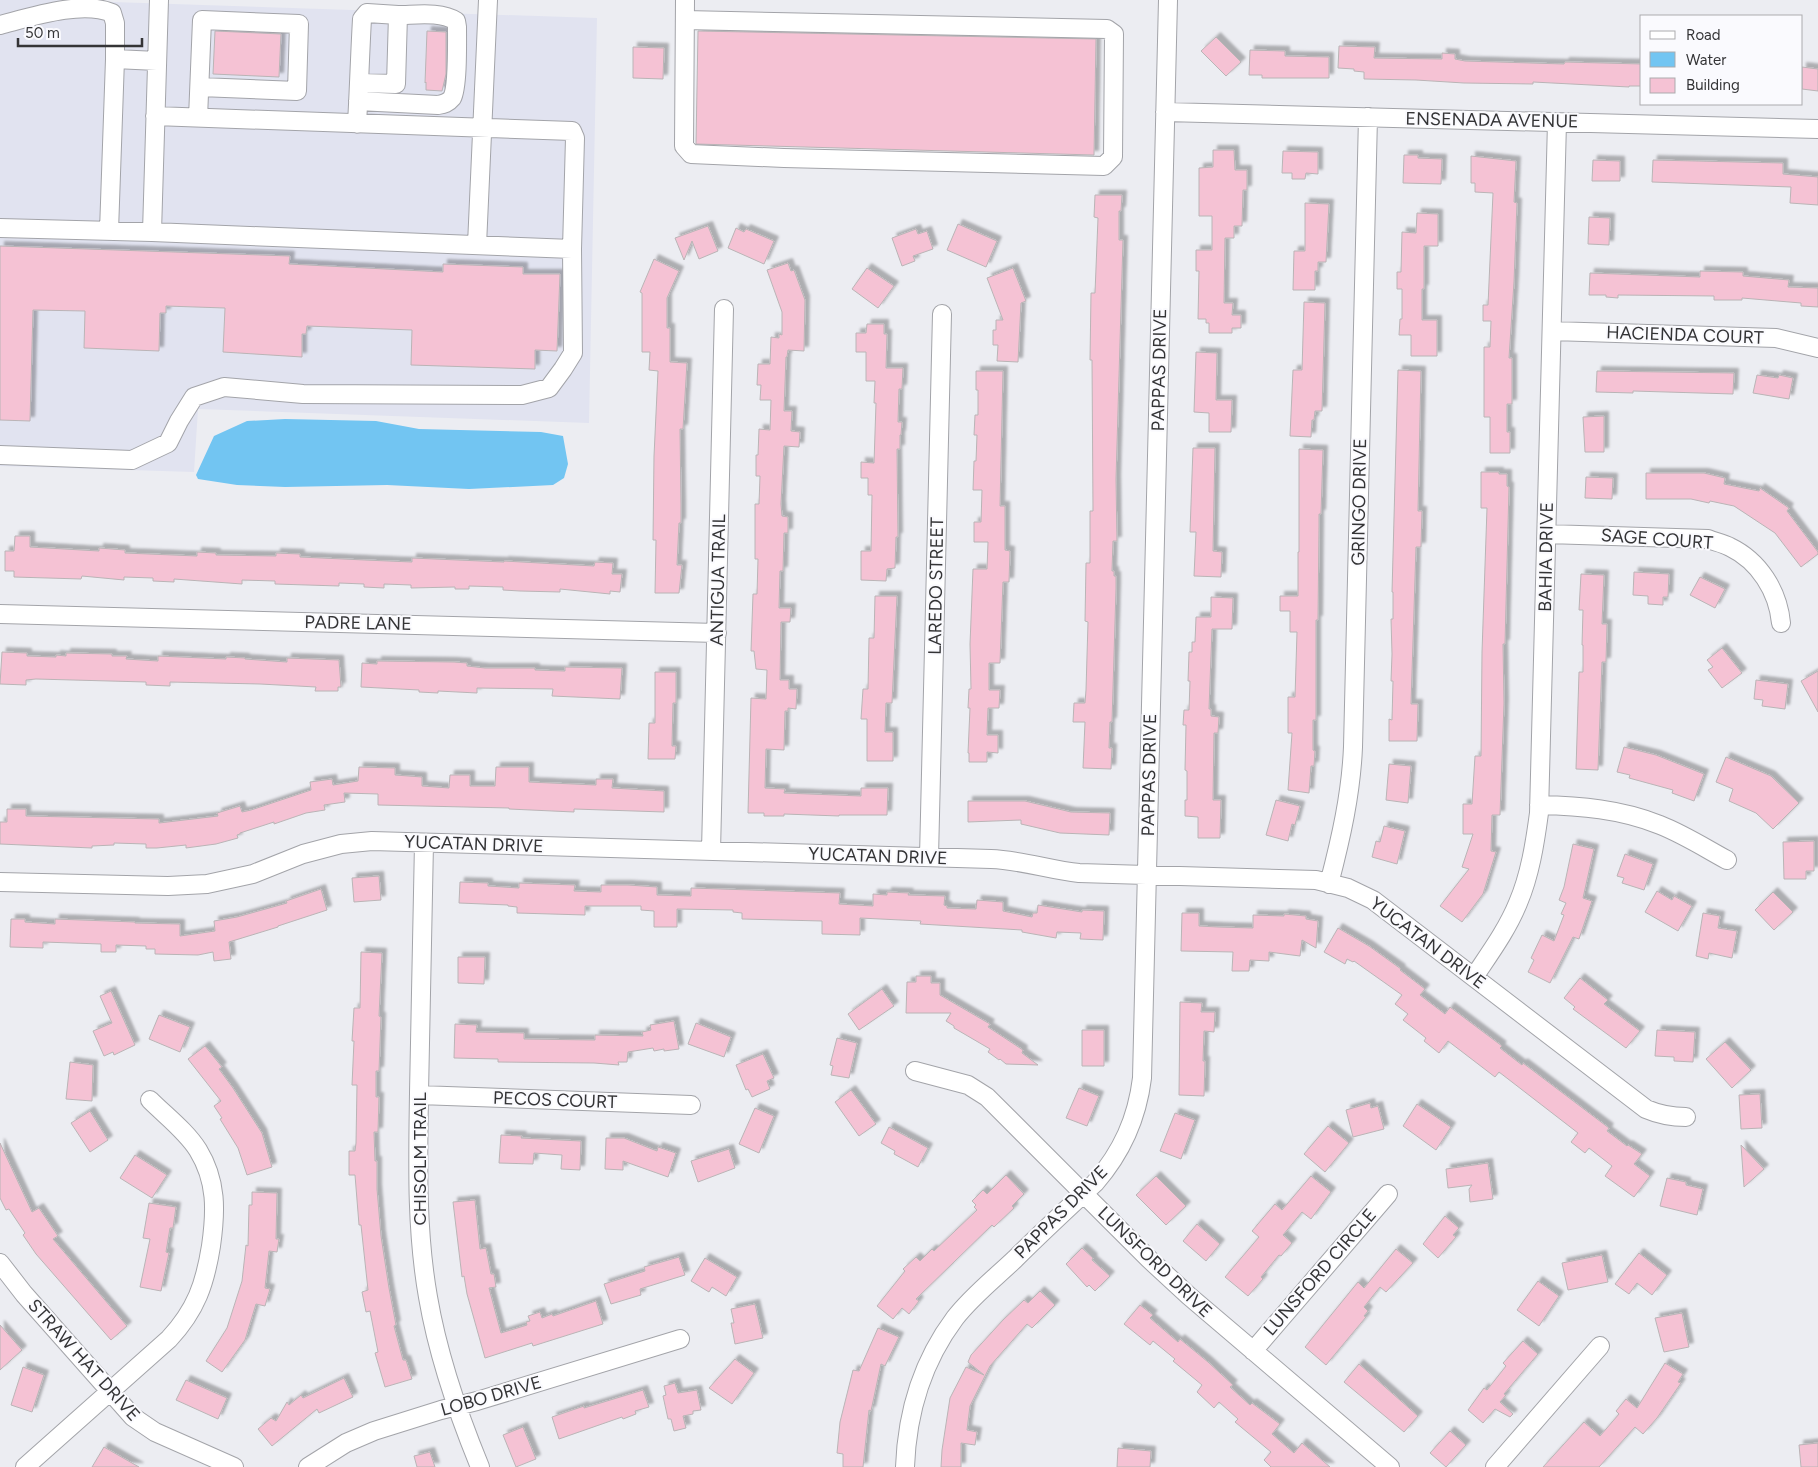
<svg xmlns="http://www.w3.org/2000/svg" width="1818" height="1467" font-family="Figtree,sans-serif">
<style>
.built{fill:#e1e3f0}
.water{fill:#72c5f2}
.building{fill:#f5c2d4;stroke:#bab4b6;filter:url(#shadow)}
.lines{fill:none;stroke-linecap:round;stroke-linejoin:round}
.minor-casing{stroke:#a3a4a9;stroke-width:20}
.minor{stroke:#fff;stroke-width:18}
.labels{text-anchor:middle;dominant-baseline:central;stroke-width:4;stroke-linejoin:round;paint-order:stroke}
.street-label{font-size:18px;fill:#343436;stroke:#fafafe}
</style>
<defs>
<filter id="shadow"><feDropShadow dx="4.5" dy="-4.5" stdDeviation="1" flood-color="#0004"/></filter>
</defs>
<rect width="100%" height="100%" fill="#ecedf2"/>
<path class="built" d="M0 0H52L597 18 589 423 198 409 194 472 0 466Z"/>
<path class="water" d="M285 419 376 421 419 429 541 432 563 436 568 464 564 478 553 485 469 489 387 485 285 487 237 485 198 479 196 475 214 436 247 421Z"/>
<path class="building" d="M215 31 281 34 279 77 213 74Z
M427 31 446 32V74L442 91 426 90V82L425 83Z
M698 31 1096 39 1094 155 696 144Z
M1216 37 1241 62 1226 76 1201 51Z
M1339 46 1375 47 1374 58 1442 59V53L1455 54V59L1465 61 1564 64 1565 62 1642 64V86H1629V87L1533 82V84L1464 83 1416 80 1364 79V72L1354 71V69L1338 68Z
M633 47 664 48 663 79 633 78Z
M1250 50 1285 51V56L1329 57V78H1262V75H1249Z
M1802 67 1818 69V91L1802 89Z
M1213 150H1234L1235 170H1247V190H1243L1242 226H1234V238H1225L1224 303H1233L1232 315H1241V328H1232V333H1209V323H1206V319H1198L1199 271H1196V250H1212V216H1199V168L1213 167Z
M1283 151 1318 152V174L1306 173 1305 179H1292V173H1282Z
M1404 155H1418V158L1442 159 1441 184 1403 183Z
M1471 156 1516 161 1514 202 1517 203 1514 282 1509 358H1512V404H1507V432H1510V453H1490V417H1484V347H1490L1491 321H1483V305H1488L1493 193 1475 192V183H1471Z
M1593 160 1620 161V181H1592Z
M1653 160 1783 163V174L1818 177V205L1790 203 1791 187 1652 182Z
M1095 195H1122L1121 211H1119V240H1123L1116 479 1117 541H1113L1112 571H1114V576H1116V589L1112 722H1110L1109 748H1112L1111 769 1083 768 1085 722H1073L1074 703H1085L1086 690 1088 622 1085 621 1086 563H1090V511H1093L1092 360H1090L1091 293H1095L1098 218 1094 217Z
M1305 203 1329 204 1326 262H1318V271H1315V290H1293L1294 251H1305Z
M1417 213 1438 214V246H1424V289H1422V320H1437V356H1411V335H1399L1400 319H1402V289H1397V272H1401L1402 232 1416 233Z
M1589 217 1610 218 1609 245 1588 244Z
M958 224 997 241 986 267 947 250Z
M708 226 718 251 699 259 692 241 684 260 675 238Z
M736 228 744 232 746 229 774 241 764 264 728 248Z
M916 229 918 234 927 231 933 249 913 256 915 261 902 266 892 238Z
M0 246 290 256 289 264 443 272V264L523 267V274H560L557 351 535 350V369L411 365 412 330 307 326 306 334H302V357L223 352 225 308 166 306V313H160L159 351 84 348 85 311 33 310 30 421 0 420Z
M654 259 679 271 667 298V328H670V362L687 363 683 429H680L681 504V523H679L677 565H682L679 593H655L656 540H653L654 456 658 371 649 370 650 352H642V293L640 292Z
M788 263 791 271 794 270 805 300 804 351 788 350 787 357H786L784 411H792L791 431 800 432 799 447 784 446 781 504 782 516 788 517V533H784L783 571H780L779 608H791L790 622H781L780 680H789V689H797L796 709 788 708V711H785L784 750 766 749 765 788 785 789 784 793 861 796V788H888L887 815H839V816L784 814V816H764V813H748L751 698 766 699 767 670 756 669 754 651H751L753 594H757L758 559H755V504H759L760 476H756V455H758L759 429 770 430 771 400H760L761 385H757L758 364H770L771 337 779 338V334L782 335V312L767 270Z
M867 268 894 286 878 308 852 289Z
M1013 268 1026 301 1021 303 1018 362 997 361 998 345H993V330H996V320H1003L987 278Z
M1700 271 1743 272V276L1789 280 1788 287 1818 288V307L1801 306V303L1742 298V300H1714V296L1618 295V298L1606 297V295H1589L1590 273 1700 277Z
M1304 302 1325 303 1322 411H1315L1314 420H1312L1311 437 1290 436 1293 370H1302Z
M867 324H884V334H887L886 368H903L902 389H899L898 422H902L901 435H900V449H897L898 537H896L895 568 887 569 886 581 861 580V551H871L872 495H868V478H861V462L874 463 876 403H874L875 381H866V352H856V333H866Z
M1196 352 1217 353 1216 400H1232L1231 432H1209V413L1194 412Z
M1398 370 1421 371 1418 511H1422L1421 547H1416L1411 704H1418L1417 741H1389V719L1392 720 1393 681H1391L1392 654 1391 619H1393V592H1392Z
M976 371H1003L1000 506H1005V550L1010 551 1009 582H1003L1000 663H989V690H1000L999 708H988L987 735H998V753L987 752V762H969V753H968L970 708H968L969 689H971L970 644 973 569H987L988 542H974V522H981L982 490H973L974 461H976L977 435H974L975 415H978V390H976Z
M1597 371 1734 373 1733 394 1633 391V393L1596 392Z
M1757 375 1778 378 1779 375 1793 378 1789 399 1753 393Z
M1604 416V452H1585L1583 417Z
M1193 448H1215L1213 551 1222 552 1221 577 1194 576 1196 532H1190Z
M1299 449 1323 450 1321 514H1319V527L1318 620H1316V720H1313V750L1315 751 1314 766H1311L1309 793 1288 790 1292 733H1288V697H1295L1297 632H1290V611H1280V596H1298V552H1299Z
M1481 472H1499V474H1507V486L1509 487 1505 644H1503L1504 703 1500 815H1492L1491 851 1496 852 1483 894 1462 922 1440 906 1469 869 1462 867 1473 834H1463V804H1472L1475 756H1481L1482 652 1487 508H1481Z
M1646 473H1704L1725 478 1724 484 1759 491 1760 488 1789 508 1787 511 1818 552V554L1801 567 1775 533 1734 506 1710 501 1709 503 1691 499H1646Z
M1586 477 1613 478 1612 499 1585 498Z
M15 536H30V547L99 551V548L125 550V553L197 556V552L216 553V555L276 556V553L300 554V557L365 560 412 562V558L504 562V561L594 566 595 562 613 563 612 574H622L620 592 610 591V594L560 589V592L520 591 503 590V587L469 586V589H455V587L411 588V585L384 584V588L364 587V584L339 583V586L275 584V581L242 580V584L174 579V582L153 581V578L124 577V580L82 576 81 579 14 577V571H5V551H14Z
M1634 572 1669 574 1668 597H1663V605L1648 604V596L1633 595Z
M1581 574 1604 575 1602 624H1607L1606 662H1602L1598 770 1576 769 1579 672H1583V645H1582L1583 610H1579Z
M1700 577 1725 589 1715 608 1690 595Z
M875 596H897L892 703H886L885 732H893V761H867V719H861L863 689H868L869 638H874Z
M1211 597 1233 598 1232 629H1212L1209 709H1211V716L1219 717 1218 733H1214L1213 800H1221L1220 838H1198V817L1185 816V800H1187V771L1185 770 1186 725H1183L1184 710H1189L1190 681H1188L1189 652H1192V642H1195L1196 617H1211Z
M1722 648 1742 673 1722 688 1708 670 1713 667 1707 660Z
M2 652 27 653V656L56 657V655L66 656V653L112 654V656H127L126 659 158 661V656L226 659V657L245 658V659L287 662V658L339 660 341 687H338V691H315L316 687 260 684 170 682V686L146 685V682L36 679 26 680V685L0 684Z
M377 661 454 662 467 663V666L485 668H535V670L565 671V667L622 668 620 699 552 696 553 689 477 688V693L438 691V693L419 692V690L361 687 362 663 377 664Z
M1818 671V712L1801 681Z
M655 672H676V703H673L672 746H676L675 759H648L649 723H655Z
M1756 680 1788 684 1785 709 1762 706 1763 700 1754 699Z
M1624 747 1656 755 1704 774 1694 801 1672 793 1673 790 1629 778 1630 775 1617 772Z
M1726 757 1771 776 1799 803 1773 829 1756 813 1729 801 1733 789 1716 782Z
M1389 764 1411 766 1408 803 1386 800Z
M359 767 395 768V775L422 777V786L449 788 450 775H470V786H495L496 767H529V782L596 785V779H613L612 788 664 791V812L574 809V812L509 809V808L378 805V794L344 793 345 802 324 805 325 810 306 813 274 824V822L240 833V834L237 835 238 838 216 844 186 848V845L157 848H146V844L114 843V845L92 846V848L0 844V822H7V809H26V816L159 819V823L218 816 217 813 240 806 242 812 251 810 311 790 310 782 332 779 333 785 358 781Z
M1276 800 1300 806 1295 825 1292 824 1288 841 1266 835Z
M968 801H1025L1071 812 1110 813 1109 835 1060 833 1021 824V820L968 822Z
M1384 826 1405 831 1397 864 1372 857 1376 841 1380 842Z
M1814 841V871H1806V879H1784L1783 842Z
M1573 844 1594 849 1583 898 1592 901 1579 939 1573 937 1550 983 1528 972 1534 960 1531 958 1542 935 1554 941 1564 915 1561 914 1566 903 1559 900 1564 887Z
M1625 854 1653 864 1644 890 1622 883 1624 878 1617 876Z
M379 876 381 900 354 902 352 878Z
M460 882 488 883V886L519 888V883L575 885 574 891 601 892V885H628L657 887V895L691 896V888L840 893 839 904 873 906V894L887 895V892L909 893 908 895 945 896 944 905 947 906V908L976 909 977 900 1003 902V911L1032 917 1033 913H1037L1038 905 1082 912V910L1104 911 1103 940 1080 939 1081 933 1057 932 1056 938 1022 932V930L920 924 921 921 860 918V935L822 934V921L742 919V913L733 912V910L677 909V927H654V911L641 910V906H585V915L517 913V907L508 906V905L459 903Z
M321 889 327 910 278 926V927L229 942 231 959 214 961 213 952 198 955 155 954V949H146V946L116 945V952H101V944L43 942V948L10 947 11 919H25V922L55 924V919L135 922V923L180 924V936L215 931 214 921 237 917 287 903 286 901Z
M1657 891 1672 900 1674 896 1692 906 1678 931 1645 912Z
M1773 892 1793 912 1774 930 1755 910Z
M1182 913H1199V926L1218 927 1253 928V915L1284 916V914L1306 916V919L1318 921 1316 948 1302 940 1300 956 1269 952V961L1250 960 1249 971H1232L1233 952 1181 951Z
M1703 913 1720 916 1718 928 1737 931 1732 958 1709 953 1708 959 1696 956Z
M1338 928 1369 946 1401 969 1400 970 1425 989 1420 995 1445 1014 1450 1007 1502 1046 1500 1048 1522 1065 1523 1063 1609 1128 1607 1131 1627 1146 1628 1145 1642 1154 1634 1164 1650 1176 1634 1197 1605 1176 1612 1166 1589 1148 1585 1153 1571 1142 1578 1133 1499 1072 1495 1077 1448 1041 1439 1053 1424 1041 1426 1038 1403 1020 1408 1014 1395 1004 1402 995 1354 961 1353 962 1347 959 1345 964 1324 952Z
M361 952 382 953 379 1016 381 1017 379 1071H376V1097H379L378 1132H374L375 1161H377V1189L381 1236 389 1288 396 1325 394 1326 403 1360H406L412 1379 385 1387 375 1353 378 1352 370 1311 366 1312 362 1292 368 1290 361 1225H359L355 1175H349V1151H355L356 1143 357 1085H352L354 1041H352L354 1008H360Z
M458 957H485L484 984 458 983Z
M916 976H931V983H940V995L990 1024 988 1027 1023 1050 1022 1053 1038 1065 1006 1064 1000 1059 999 1060 988 1052 990 1049 954 1028V1026L946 1021 951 1013H906L907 982H916Z
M1580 978 1608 1000 1604 1004 1640 1031 1626 1048 1573 1009 1575 1007 1564 998Z
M882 989 894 1006 859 1030 848 1014Z
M111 991 135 1045 114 1055 113 1052 104 1056 93 1031 112 1023 100 996Z
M1180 1002 1202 1003 1201 1012H1215L1214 1032 1204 1031 1203 1061H1205L1204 1096 1179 1095Z
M159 1015 190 1027 180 1052 149 1039Z
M674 1021 679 1049 664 1051V1049L654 1051 653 1048 628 1052 627 1062H618L619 1065 594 1063 498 1062V1059L454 1058 455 1024 477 1025 476 1032 524 1033V1039L595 1040V1035L643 1036 642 1032 651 1030 650 1025Z
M696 1023 731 1037 724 1057 688 1044Z
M1082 1030H1104V1066H1082Z
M1657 1030 1695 1032 1693 1062 1674 1061V1057L1655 1056Z
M837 1038 857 1043 849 1078 831 1075 833 1066 830 1065Z
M1725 1042 1751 1070 1732 1088 1706 1059Z
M205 1046 222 1067 219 1069 233 1088 262 1133 272 1167 247 1175 238 1148 220 1119 222 1118 214 1106 221 1101 188 1059Z
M763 1054 774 1078 767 1081 770 1089 752 1097 748 1089 746 1090 736 1065Z
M70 1062 93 1065 92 1101 66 1099Z
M1079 1088 1099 1096 1087 1126 1066 1118Z
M851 1090 876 1124 859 1136 835 1102Z
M1760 1094 1762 1128 1741 1129 1739 1095Z
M1370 1103 1371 1108 1378 1106 1384 1129 1353 1137 1346 1110Z
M1417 1104 1451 1127 1436 1150 1403 1126Z
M755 1108 774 1116 759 1153 739 1144Z
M90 1111 108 1140 90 1152 71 1123Z
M1175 1113 1195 1120 1181 1159 1160 1151Z
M1328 1126 1349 1143 1325 1172 1304 1154Z
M889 1127 928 1148 918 1167 894 1154 895 1151 881 1143Z
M501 1135 522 1136 521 1138 581 1141 580 1170 561 1169 562 1155 534 1153 533 1164 499 1163Z
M606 1138H624L657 1151 658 1147 676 1153 668 1177 623 1161V1170L605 1169Z
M0 1143 32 1212 39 1208 58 1236 53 1239 127 1326 111 1340 36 1254 23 1235 25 1233 9 1209 6 1210 0 1198Z
M1741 1145 1764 1169 1744 1187Z
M729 1149 735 1168 698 1182 691 1161Z
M135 1155 167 1175 152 1198 120 1178Z
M1488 1163 1493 1199 1470 1202 1469 1189 1472 1185 1448 1188 1446 1169Z
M1006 1175 1024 1194 1012 1206 1014 1208 994 1227 992 1225 916 1299 919 1301 909 1314 902 1308 893 1319 877 1306 905 1271 903 1269 916 1257 920 1261 932 1249 934 1251 977 1210 974 1207 976 1205 972 1201 983 1190 987 1194Z
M1156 1176 1186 1206 1166 1225 1136 1195Z
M1311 1176 1331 1192 1311 1219 1302 1212 1283 1235 1292 1243 1281 1256 1279 1255 1261 1277 1263 1279 1248 1296 1225 1277 1259 1237 1252 1231 1275 1204 1282 1210Z
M1667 1178 1686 1182V1185L1703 1189 1697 1215 1660 1206Z
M252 1192 277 1193 276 1239H279L277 1252 269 1251 265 1288 270 1289 265 1306 256 1304 245 1340 222 1372 206 1361 227 1328 242 1281 246 1245 248 1246 249 1205H252Z
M475 1200 480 1249 486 1248 491 1274H494L496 1287 489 1288 501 1333 527 1325 526 1322 530 1321 528 1316 540 1312 542 1318 552 1314 553 1316 596 1301 603 1324 533 1346 532 1343 485 1358 467 1294 464 1276 462 1277 453 1202Z
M149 1203 176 1207 173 1228H170L166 1252 169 1253 161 1291 140 1287 150 1239 143 1238Z
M1445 1216 1459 1228 1453 1235 1456 1237 1438 1258 1423 1244Z
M1197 1224 1220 1244 1206 1261 1183 1241Z
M1082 1248 1093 1258 1092 1260 1110 1276 1095 1291 1089 1285 1087 1287 1066 1264Z
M1396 1249 1413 1263 1386 1292 1380 1287 1364 1307 1368 1311 1364 1316 1366 1317 1326 1365 1305 1347 1358 1282 1364 1288Z
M1639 1253 1667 1275 1652 1295 1637 1283 1629 1294 1615 1284Z
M1602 1255 1608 1282 1568 1290 1562 1263Z
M679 1257 685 1275 640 1289 641 1295 611 1304 604 1284 645 1271 644 1267Z
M705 1258 737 1277 726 1296 712 1287 709 1292 691 1281Z
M1538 1281 1559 1296 1539 1326 1517 1310Z
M1040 1291 1055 1305 1032 1328 1027 1324 990 1366 970 1406 967 1430 977 1432 975 1445 961 1443V1467H941L942 1450 950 1398 966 1367 984 1375 968 1362 971 1355 1003 1320 1024 1300 1028 1303Z
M755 1304 763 1338 735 1344 731 1323H734L731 1309Z
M1140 1305 1153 1315 1150 1318 1178 1342 1180 1339 1208 1362 1233 1385 1230 1387 1250 1405 1252 1403 1280 1424 1272 1434 1294 1453 1302 1443 1330 1467H1271L1264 1460 1271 1452 1235 1422 1238 1419 1219 1402 1214 1408 1197 1392 1202 1385 1173 1361 1175 1359 1153 1341 1150 1345 1124 1324Z
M1682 1313 1689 1347 1664 1352 1655 1318Z
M0 1325 22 1350 0 1370Z
M878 1328 899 1337 885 1366 881 1364 871 1411 869 1410 863 1467H843V1454L837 1453 840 1422 853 1370 859 1371Z
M1523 1341 1538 1354 1504 1394 1506 1395 1500 1402 1513 1414 1510 1417 1495 1409 1483 1423 1468 1410 1484 1388 1487 1390 1506 1366 1503 1363Z
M735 1359 754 1373 732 1404 709 1388Z
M1665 1363 1683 1374 1678 1382 1681 1383 1657 1418 1643 1434 1635 1427 1599 1467H1543L1584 1422 1600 1436 1619 1414 1616 1411 1626 1399 1637 1408Z
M1359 1364 1418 1416 1404 1432 1344 1382Z
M23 1367 44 1375 32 1412 11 1405Z
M344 1378 353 1397 319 1413 317 1409 272 1446 258 1429 271 1418 276 1421 287 1402 289 1405 301 1395 303 1398Z
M186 1380 227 1398 218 1419 176 1400Z
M675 1383 678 1393 697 1390 701 1410 693 1411V1414L683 1416 686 1428 674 1431 671 1419H668L663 1396 666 1395 664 1386Z
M643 1390 649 1407 635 1411 636 1414 623 1419 622 1417 559 1439 552 1417 584 1406V1408Z
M523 1427 536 1459 516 1467 503 1435Z
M1450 1431 1466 1445 1446 1467 1430 1453Z
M1818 1443V1467H1801L1799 1445Z
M104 1447 139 1467H92Z
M1118 1448 1151 1451 1150 1467H1117Z
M430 1452 435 1467H417L414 1456Z"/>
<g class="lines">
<defs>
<path id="minor" d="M685 20 1107 29 1114 34 1113 157 1104 166 784 158 691 154 684 146 685 0
M0 25C31 17 82 0 112 13L115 23V59L157 61
M358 101 438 105C444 104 448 103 452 98 458 87 457 42 457 27L456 21C441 11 415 15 398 15
M1165 112 1818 129
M155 116 572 131 575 138 572 249 152 232 159 0
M198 118 202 20 299 24 297 91 200 87
M357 124C359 89 360 54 362 19L367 13 398 15 396 84 359 83
M0 228 152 232
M109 231 115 59
M477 245 488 0
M1552 331 1776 338 1818 348
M0 455 132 460 168 443 179 421 194 397 224 387 303 394 522 395 549 388 563 369 573 353 572 249
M1547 534 1708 539C1715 542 1723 543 1730 547 1759 561 1778 591 1781 623
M0 614 717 633
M1539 805C1580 806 1621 809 1660 825 1683 834 1705 848 1727 860
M424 843C422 926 420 1009 419 1093 418 1161 416 1229 428 1297 438 1356 457 1411 480 1467
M711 851 724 309
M929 857 942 314
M0 882 168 886 207 884 253 874 303 854 341 844 372 841 991 859C1021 860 1050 870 1079 873L1316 880 1348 888 1373 900 1646 1109C1660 1115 1672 1117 1686 1117
M1329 884C1341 838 1351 794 1353 747L1368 117
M1474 977C1490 953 1507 930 1518 903 1530 875 1535 843 1539 813L1557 122
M915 1071 968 1085 987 1097 1149 1259 1189 1296 1390 1467
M419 1095 691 1105
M0 1263 24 1294 133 1417 155 1432 234 1467
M1253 1351 1388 1194
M25 1467 169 1339C196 1310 205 1284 211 1246 216 1211 217 1181 198 1150 186 1131 166 1116 150 1100
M308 1467 346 1443 374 1431 441 1410 477 1401 680 1339
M905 1467C907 1413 922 1362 955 1318 972 1296 995 1278 1015 1259 1041 1233 1068 1208 1095 1183 1122 1152 1137 1119 1142 1078L1168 0
M1495 1467 1600 1346"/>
</defs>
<use href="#minor" class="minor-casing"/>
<use href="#minor" class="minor"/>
</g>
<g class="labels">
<g class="street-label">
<text transform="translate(1492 120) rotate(1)">ENSENADA AVENUE</text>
<text transform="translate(1685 335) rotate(2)">HACIENDA COURT</text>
<text transform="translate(1159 370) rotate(-89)">PAPPAS DRIVE</text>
<text transform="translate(1359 502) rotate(-89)">GRINGO DRIVE</text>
<text transform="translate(1657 539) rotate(4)">SAGE COURT</text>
<text transform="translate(1546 557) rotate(-89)">BAHIA DRIVE</text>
<text transform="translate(718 580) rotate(-89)">ANTIGUA TRAIL</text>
<text transform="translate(936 586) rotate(-89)">LAREDO STREET</text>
<text transform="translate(358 623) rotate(1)">PADRE LANE</text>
<text transform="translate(1149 775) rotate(-89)">PAPPAS DRIVE</text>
<text transform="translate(474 844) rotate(2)">YUCATAN DRIVE</text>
<text transform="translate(878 856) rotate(2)">YUCATAN DRIVE</text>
<text transform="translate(1428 943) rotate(37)">YUCATAN DRIVE</text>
<text transform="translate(555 1100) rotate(2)">PECOS COURT</text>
<text transform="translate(420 1159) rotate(-90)">CHISOLM TRAIL</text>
<text transform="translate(1061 1212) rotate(-45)">PAPPAS DRIVE</text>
<text transform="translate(1155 1262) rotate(44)">LUNSFORD DRIVE</text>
<text transform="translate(1320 1272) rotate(-49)">LUNSFORD CIRCLE</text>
<text transform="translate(84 1360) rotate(48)">STRAW HAT DRIVE</text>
<text transform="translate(491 1396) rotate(-16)">LOBO DRIVE</text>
</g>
</g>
<rect x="1640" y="15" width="162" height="90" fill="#fafafe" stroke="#ababae"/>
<rect x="1650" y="31" width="25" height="8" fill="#ffffff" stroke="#ababae"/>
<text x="1686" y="40" font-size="15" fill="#343436">Road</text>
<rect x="1650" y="52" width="25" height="15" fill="#72c5f2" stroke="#ababae"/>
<text x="1686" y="65" font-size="15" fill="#343436">Water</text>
<rect x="1650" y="78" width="25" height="15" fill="#f5c2d4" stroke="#ababae"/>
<text x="1686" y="90" font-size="15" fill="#343436">Building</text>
<path d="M18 38v8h124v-8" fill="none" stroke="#343436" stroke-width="2.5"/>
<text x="25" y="38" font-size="15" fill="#343436" stroke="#fafafe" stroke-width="4" paint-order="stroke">50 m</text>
</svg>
